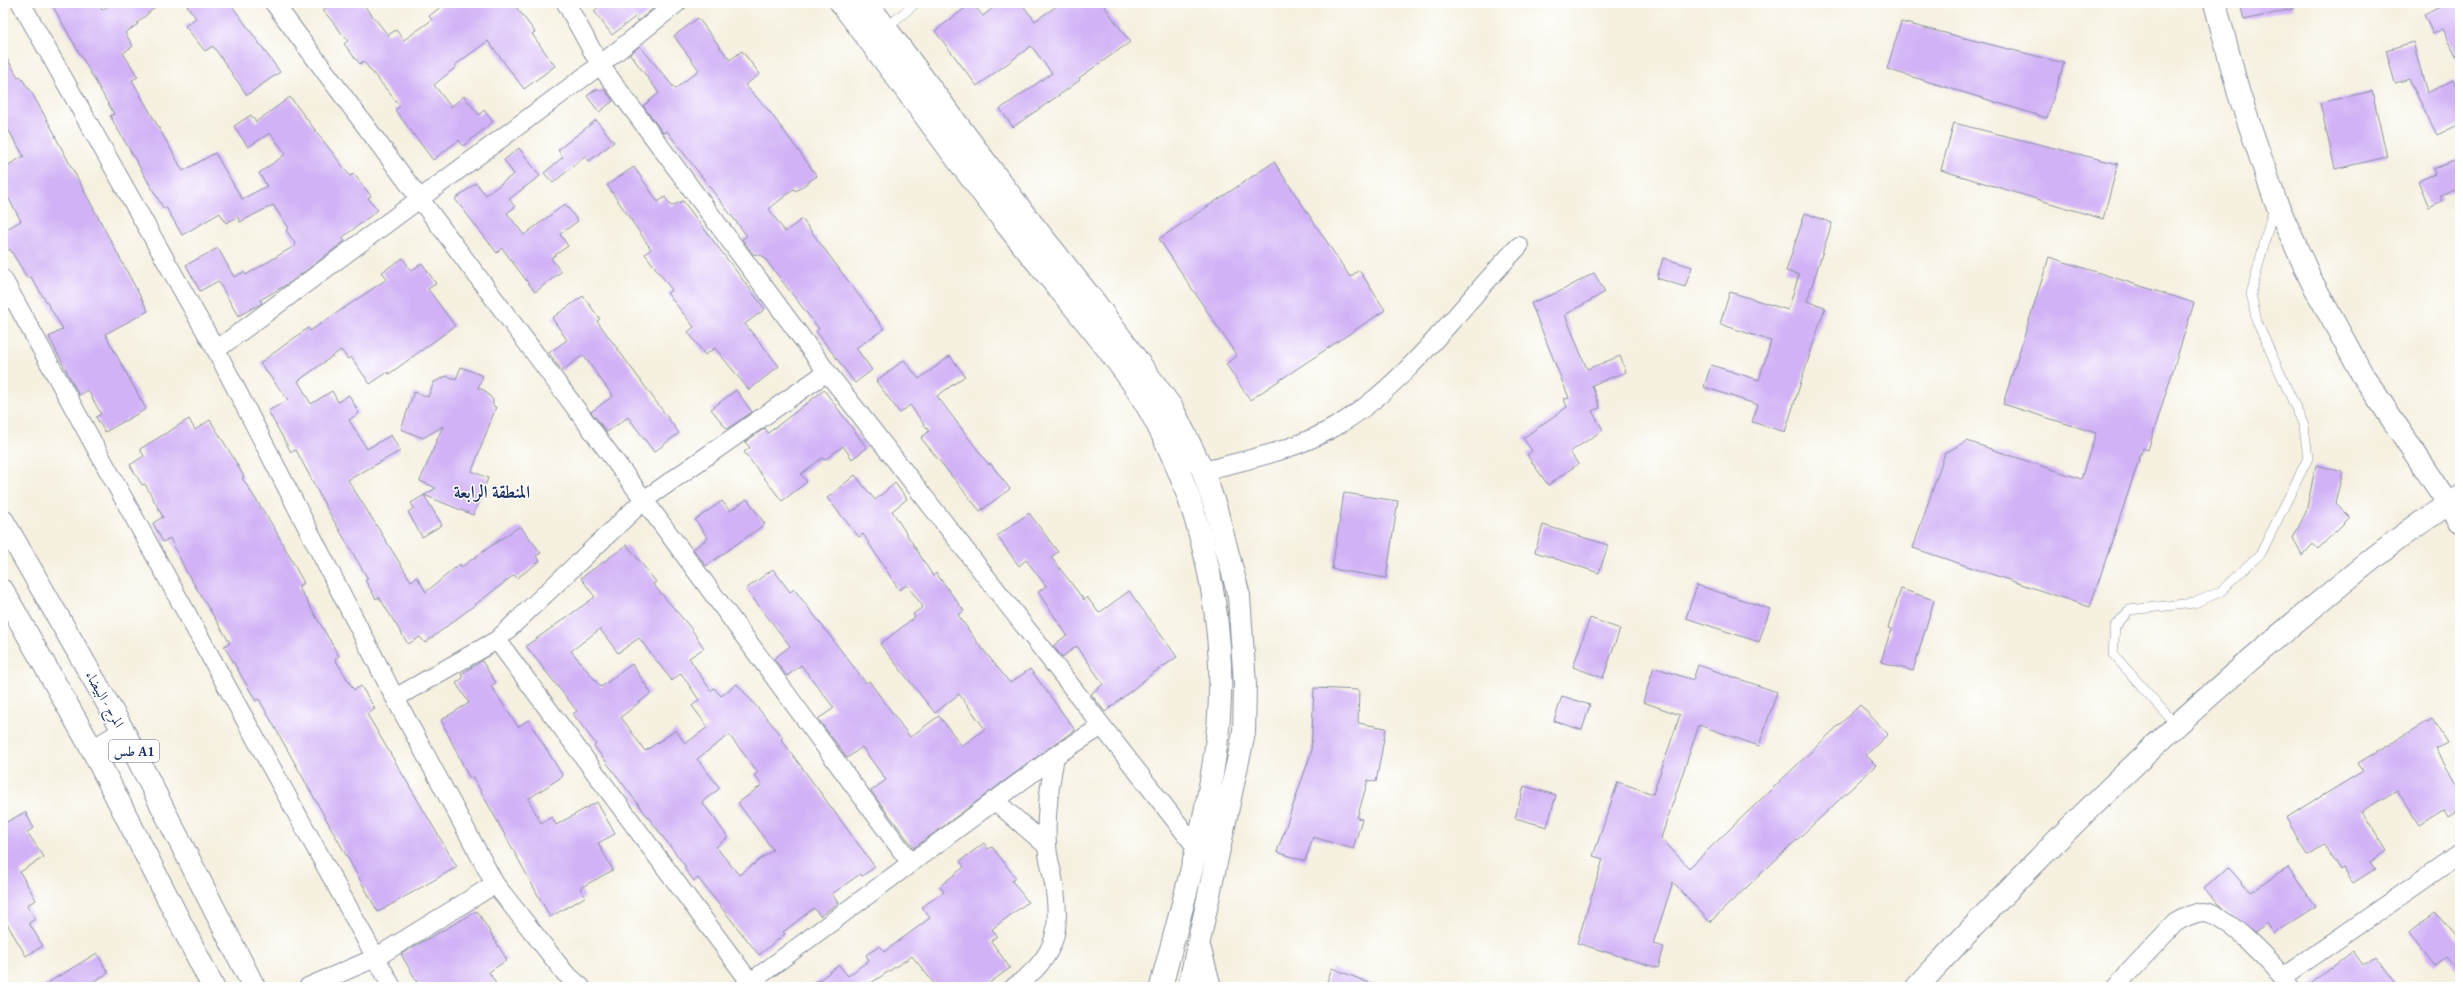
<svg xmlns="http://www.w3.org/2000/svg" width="2463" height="990" font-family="'EB Garamond',Amiri,serif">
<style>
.building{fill:#d1b2f6;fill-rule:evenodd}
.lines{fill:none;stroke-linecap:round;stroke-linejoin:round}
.lane-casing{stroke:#88909e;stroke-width:10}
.street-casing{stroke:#88909e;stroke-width:20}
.secondary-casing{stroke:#88909e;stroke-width:24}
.primary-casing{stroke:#88909e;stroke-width:24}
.highway-casing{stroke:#88909e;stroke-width:24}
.lane{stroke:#fff;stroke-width:9}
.street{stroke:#fff;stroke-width:18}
.secondary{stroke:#fff;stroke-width:22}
.primary{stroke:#fff;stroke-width:22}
.highway{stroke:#fff;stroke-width:22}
.labels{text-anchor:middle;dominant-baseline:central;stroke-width:3;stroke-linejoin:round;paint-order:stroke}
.shield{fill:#fff;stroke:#5f6d8e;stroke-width:1}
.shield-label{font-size:13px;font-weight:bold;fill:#1b2f5e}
.street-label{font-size:14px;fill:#1b2f5e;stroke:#fff}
.district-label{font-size:18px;font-weight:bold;fill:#1b2f5e;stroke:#fff}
</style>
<rect width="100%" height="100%" fill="#fff"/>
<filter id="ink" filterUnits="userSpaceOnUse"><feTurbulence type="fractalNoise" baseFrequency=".025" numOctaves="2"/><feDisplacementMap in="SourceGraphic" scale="8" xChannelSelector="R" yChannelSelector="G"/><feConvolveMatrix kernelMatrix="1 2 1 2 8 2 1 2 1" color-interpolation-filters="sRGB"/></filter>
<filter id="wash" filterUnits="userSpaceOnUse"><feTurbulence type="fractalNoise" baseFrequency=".012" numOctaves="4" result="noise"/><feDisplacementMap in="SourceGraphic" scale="16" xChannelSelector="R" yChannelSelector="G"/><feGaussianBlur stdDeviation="0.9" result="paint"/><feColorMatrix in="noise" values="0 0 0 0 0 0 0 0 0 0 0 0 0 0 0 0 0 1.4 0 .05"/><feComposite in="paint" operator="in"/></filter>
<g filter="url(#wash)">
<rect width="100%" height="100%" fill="#f5f0df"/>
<g id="blocks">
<path class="building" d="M51 3H98L102 10 113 3H160L137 23 138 24 125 33 133 46 123 53 138 77 132 80 183 171 215 153 242 199 267 186 259 173 286 154 270 133 248 147 234 126 251 115 256 122 290 97 350 176 354 174 371 196 368 198 378 210 342 238 345 241 291 282 260 300 262 303 238 316 218 281 200 291 186 265 218 248 234 277 244 272 246 275 296 245 286 230 289 228 273 205 240 222 238 217 226 223 220 213 182 235 166 207 164 209 110 116 114 114Z
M185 3H230L280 72 247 95 213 46 205 51 185 26 196 18Z
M332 3H362L388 35 396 30 404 40 432 20 429 16 446 3H513L535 32 532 34 555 66 524 89 488 41 455 65 456 67 434 85 451 107 464 96 479 115 484 110 493 122 463 146 459 140 433 160 395 110 400 106 363 61 360 64 344 44 348 41 323 10Z
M603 3H660L638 21 635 17 612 35 594 11Z
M972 3 983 16 999 3H1021L1035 21 1061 3H1102L1130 42 1079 78 1080 80 1065 91 1013 127 1000 109 1052 73 1031 46 977 86 935 31Z
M2240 3H2292L2293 9 2244 20Z
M2448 3H2460V64L2443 29 2433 34 2424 15Z
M698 18 730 60 742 51 760 74 745 85 770 112 817 176 796 191 794 189 769 209 785 232 802 219 884 329 856 348 872 370 855 383 816 331 819 329 763 256 753 254 742 239 747 236 667 131 663 133 643 106 659 93 630 54 640 46 675 89 699 70 674 36Z
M1901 22 2064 63 2047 118 1887 69Z
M2413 42 2427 93 2453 80 2460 94V124L2437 135 2409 79 2395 83 2386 50Z
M3 52 18 77 20 76 33 95 56 136H55L148 311 105 334 146 409 105 432 96 417 101 414 88 390 79 395 49 337 63 329 31 277 28 279 10 249 3 253V231L21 221 3 188V168L24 156 3 121Z
M595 90H605L613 101 599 112 587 96Z
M2372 91 2387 157 2335 169 2320 103Z
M596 120 614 142 589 161 585 156 553 183 544 173 563 157 558 150Z
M1954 123 2118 164 2103 219 1941 170Z
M519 148 540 176 509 199 515 207 507 213 524 235 565 204 578 221 560 234 568 246 551 258 561 272 535 292 502 248 497 253 455 199 476 183 486 195 514 174 504 160Z
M2457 160 2460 167V188L2440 196 2442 201 2429 207 2418 181 2435 174 2433 169Z
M1274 162 1350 277 1359 270 1385 310 1250 400 1226 364 1237 356 1159 239Z
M634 167 658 202 665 197 671 206 683 201 765 309 745 324 779 366 749 390 715 348 705 355 688 332 694 327 667 293 672 290 645 254 651 249 607 185Z
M1805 213 1832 223 1807 301 1825 307 1785 432 1752 422 1758 405 1704 387 1711 365 1759 380 1771 341 1720 324 1730 292 1788 310 1799 275 1786 271Z
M2049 257 2194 303 2148 450 2143 448 2090 607 1913 548 1945 453 1967 441 2081 479 2096 433 2003 404Z
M403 258 411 271 422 263 436 284 428 289 455 326 389 374 388 372 370 384 351 357 348 359 341 350 298 381 311 404 332 391 338 402 349 395 359 413 349 420 367 449 391 435 400 451 348 480 411 581 417 577 426 592 460 564 461 567 520 526 541 553 536 556 540 561 517 578 514 575 425 643 420 637 408 644 379 597 376 599 365 580 368 579 327 509 296 450 291 452 268 411 288 400 260 363 308 328 310 331 387 279 382 272Z
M1663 258 1692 267 1685 287 1657 278Z
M1594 273 1605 292 1565 315 1587 369 1620 356 1626 372 1592 385 1600 408 1592 411 1603 430 1570 452 1578 464 1548 485 1527 455 1532 451 1523 438 1567 407 1564 399 1569 398 1531 303 1559 292Z
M583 296 600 319 597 321 679 433 654 452 628 417 607 432 591 412 613 396 583 355 562 371 549 353 567 340 552 318Z
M950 356 965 376 937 396 989 465 990 463 1010 489 980 511 921 438 929 431 910 405 900 413 876 381 904 360 919 379Z
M461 367 483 376 478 388 484 390 493 400V406L496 407 472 471 488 478 473 515 424 495 442 525 422 537 408 512 414 508 411 503 436 488 420 481 443 426 423 438 401 429 414 392 428 397 434 382 447 376 456 379Z
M736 390 752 412 727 429 711 409Z
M824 390 867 448 852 459 843 446 825 460 822 458 801 474 807 482 782 501 744 452 750 448 745 442 765 428 768 433Z
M189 419 195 430 210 420 233 457 244 477 242 478 273 526 304 583 298 586 339 656 335 659 354 690 361 686 375 709 367 714 457 867 378 912 259 699 256 701 224 646 230 643 186 571 170 538 163 542 153 523 163 517 145 484 142 485 130 465 144 456 140 449Z
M2316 465 2343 472 2335 502 2350 517 2318 549 2313 544 2302 556 2293 538 2306 512Z
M855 475 875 500 895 483 907 499 892 511 933 576 936 573 964 611 958 615 977 642 1010 683 1030 669 1075 730 1049 748 914 848 871 791 886 780 862 747 847 758 818 719 834 708 801 665 787 676 774 659 790 646 746 589 773 569 790 592 794 589 866 683 869 681 910 737 939 716 962 746 985 729 959 694 935 713 880 644 915 617 913 614 923 607 907 585 899 590 863 534 859 537 827 498Z
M1344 493 1398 501 1386 578 1332 569Z
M747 499 765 524 706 566 693 549 708 538 695 520 722 501 730 511Z
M1029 513 1058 552 1051 557 1084 600 1087 597 1099 613 1129 591 1177 657 1149 676 1105 712 1091 694 1103 684 1077 646 1062 657 1053 646 1067 635 1038 592 1046 586 1026 560 1019 566 997 536Z
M1543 525 1608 545 1599 573 1535 552Z
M627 545 656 582 653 584 690 627 704 648 689 658 711 691 714 688 721 696 737 684 783 737 781 739 875 867 862 876 860 874 832 894 838 903 820 916 814 908 783 932 785 934 759 955 698 878 694 881 684 868 686 867 594 746 596 744 573 714 577 711 526 646 595 597 581 578ZM600 629 618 653 639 638 672 681 681 673 699 700 692 706 708 727 685 744 676 730 645 751 621 717 651 693 632 664 601 687 571 651ZM729 735 758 772 754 775 762 785 738 803 773 850 739 875 716 847 728 837 702 802 720 788 697 759Z
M1697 585 1770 609 1759 642 1686 618Z
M1901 589 1934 600 1913 671 1881 662 1891 629 1888 628Z
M1590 618 1620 629 1603 678 1573 667Z
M482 661 496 683 491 686 518 727 528 720 563 776 528 799 541 823 552 817 556 825 597 802 615 834 598 843 613 870 580 888 585 897 550 917 473 777 470 779 459 757 441 720 469 703 456 683 463 678 461 674Z
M1698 665 1777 692 1759 746 1699 725 1661 838 1689 868 1860 705 1888 734 1866 755 1876 765 1710 922 1673 882 1653 944 1664 947 1658 968 1577 943 1603 859 1593 856 1618 782 1653 794 1680 715 1643 702 1654 667 1693 680Z
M1314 688 1359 690 1358 723 1386 728 1376 782 1368 780 1357 818 1362 819 1353 849 1313 837 1305 861 1277 852 1311 753Z
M1562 696 1590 705 1582 730 1554 721Z
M2432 719 2447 743 2436 749 2460 789V809L2447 817 2443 810 2419 825 2397 790 2362 811 2387 851 2370 862 2375 869 2353 883 2343 868 2340 870 2324 845 2308 855 2286 818 2363 771 2358 763Z
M1524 786 1556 795 1547 827 1515 818Z
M25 812 34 828 27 832 44 857 20 872 36 900 27 905 35 919 29 923 43 946 26 956 3 917V824Z
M984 843 988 849 992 847 1016 878 1012 881 1028 902 992 929 997 936 991 941 1010 968 984 987H937L912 956 865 987H810L839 965 848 976 869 960 866 955 880 946 884 952 930 918 922 907 944 892 940 886 964 867 960 861Z
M2228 867 2250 892 2288 868 2316 906 2274 933 2267 922 2255 933 2218 905 2204 889Z
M477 911 507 960 489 972 498 987H420L401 954Z
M2435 912 2460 942V972L2447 956 2435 966 2409 933Z
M2353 951 2363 965 2375 956 2398 987H2307Z
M97 953 108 973 85 987H41Z
M1332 968 1377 986V987H1325Z"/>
</g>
</g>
<g filter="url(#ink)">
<use href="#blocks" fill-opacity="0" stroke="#88909e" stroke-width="1"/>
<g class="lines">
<defs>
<path id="lane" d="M886 28 916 3
M2176 725 2113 654 2115 627 2129 610 2194 603 2220 592 2261 553 2308 458 2304 426 2257 322 2251 294 2274 206"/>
<path id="street" d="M21 3 216 350
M274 3 644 500 910 862
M566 3 600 65 827 372 1196 847
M3 279 392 987
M1203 471C1251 459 1301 449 1343 422 1410 380 1464 302 1519 246
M497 640 750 982
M395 698 497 640 644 500 827 372
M994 800 1047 846
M2283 977 2460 854
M308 987 375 958 495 884
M581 987 565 973 495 884 395 698 216 350 600 65 677 3
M744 987 1055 756 1102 726
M1014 987C1058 956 1062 929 1053 878 1051 867 1047 855 1047 844 1045 814 1050 785 1055 756
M2115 987 2175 923C2183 918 2193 913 2203 912 2226 912 2277 968 2290 987"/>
<path id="secondary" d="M2215 3 2239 94 2275 200 2311 280 2362 374 2460 521"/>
<path id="primary" d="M841 3C897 76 950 152 1007 225 1048 278 1094 327 1132 382 1187 464 1216 567 1220 665 1224 772 1187 884 1161 987
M867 3 1025 215 1096 304 1172 408 1203 471 1216 509 1239 596 1245 685 1244 733 1189 987
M1200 950 1210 987
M1917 987C2040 853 2169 724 2310 610 2358 570 2407 529 2460 497"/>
<path id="highway" d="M3 521 124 732 254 987
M3 591 93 751 213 987
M93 751 124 732"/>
</defs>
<use href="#lane" class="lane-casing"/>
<use href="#street" class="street-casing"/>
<use href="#secondary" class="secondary-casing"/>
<use href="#primary" class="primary-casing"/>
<use href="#highway" class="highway-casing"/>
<use href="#lane" class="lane"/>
<use href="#street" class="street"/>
<use href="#secondary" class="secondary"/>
<use href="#primary" class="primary"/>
<use href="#highway" class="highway"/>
</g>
</g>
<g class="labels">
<rect class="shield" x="109" y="740" width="50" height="22" rx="3"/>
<g class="shield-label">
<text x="134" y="751">طس A1</text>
</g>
<g class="street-label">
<text transform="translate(105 699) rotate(60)">المرج - البيضاء</text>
</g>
<g class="district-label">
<text x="492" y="491">المنطقة الرابعة</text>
</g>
</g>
<rect width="2463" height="990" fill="none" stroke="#fff" stroke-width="16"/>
</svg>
